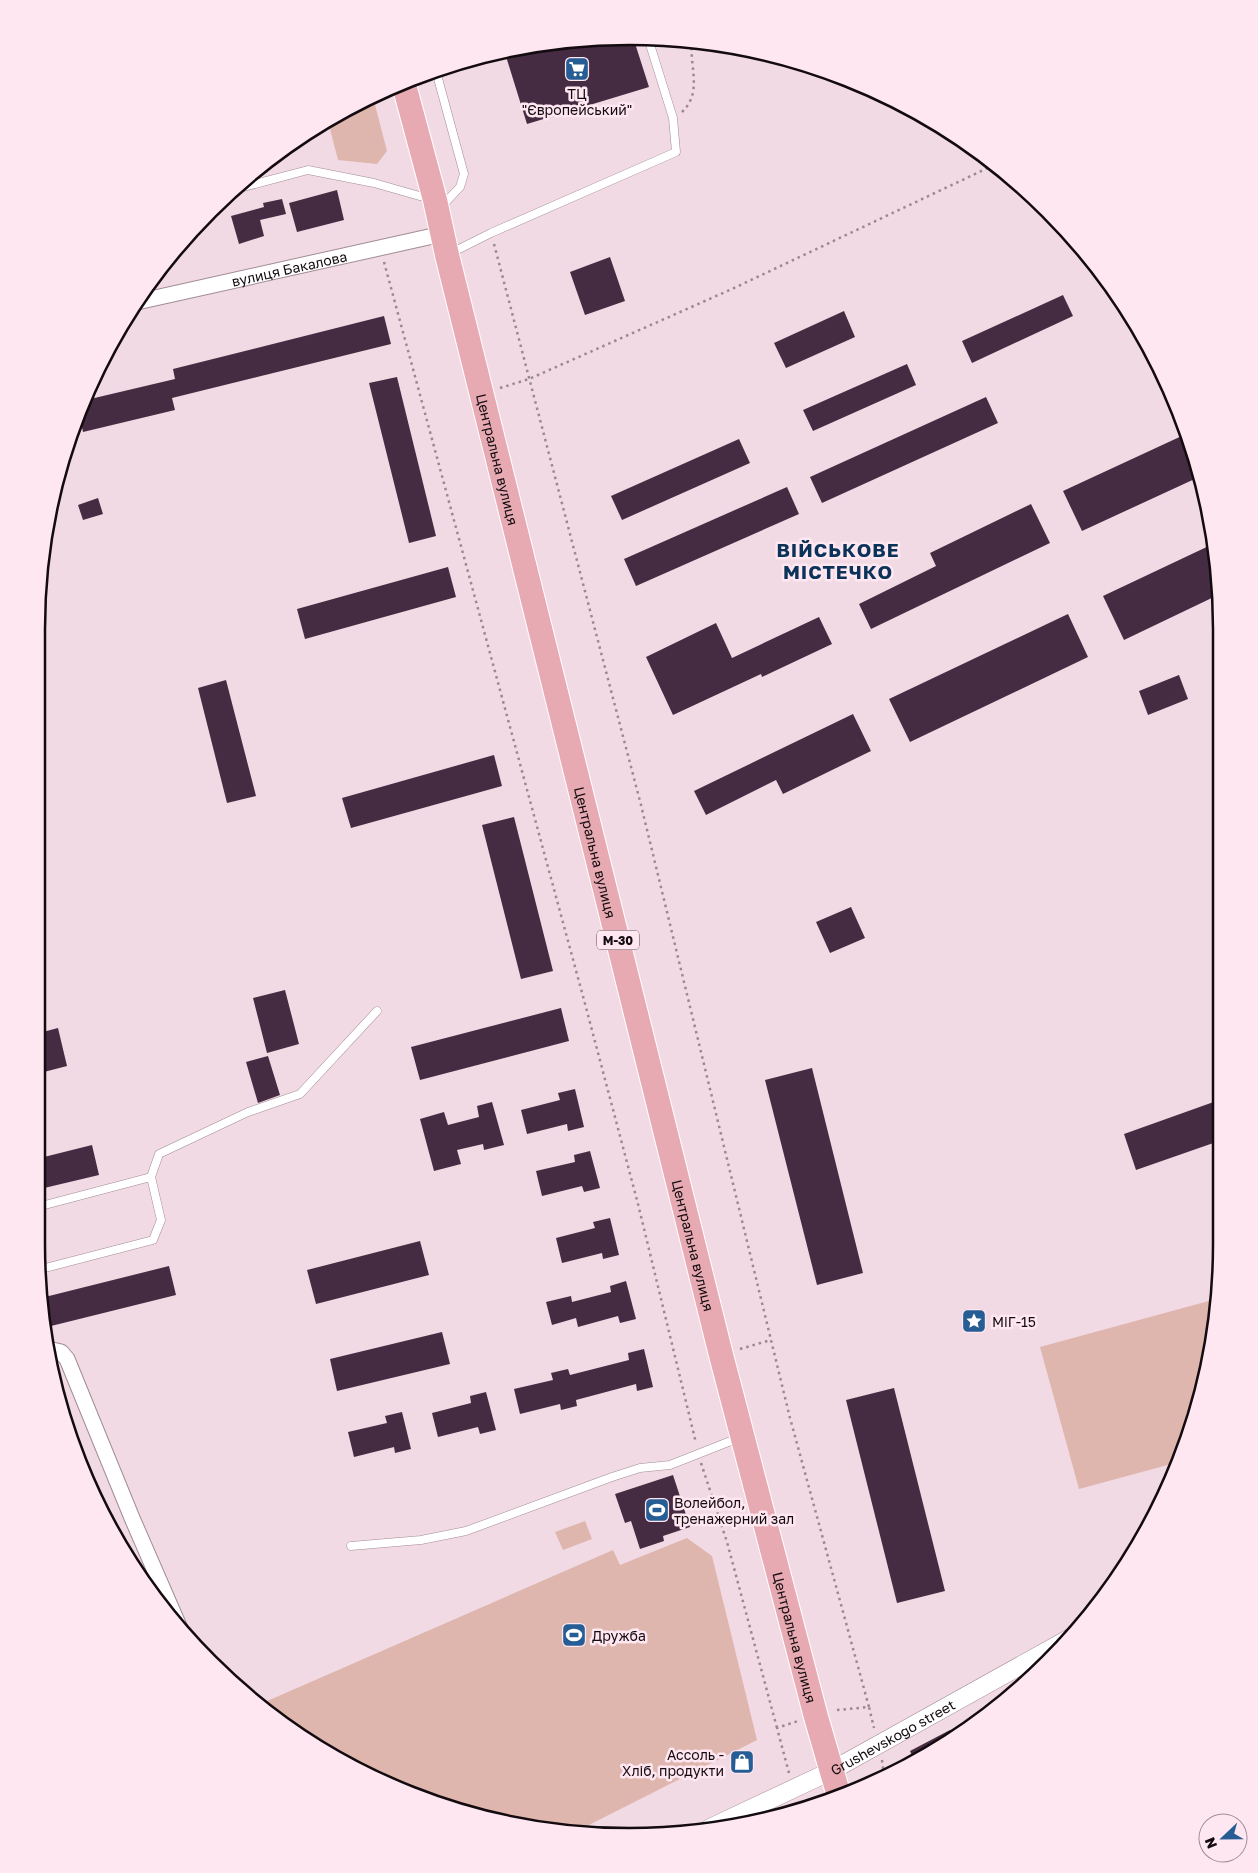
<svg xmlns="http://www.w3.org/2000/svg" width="1258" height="1873" font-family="'Golos Text',sans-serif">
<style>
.green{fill:#deb6ae}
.building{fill:#452c42}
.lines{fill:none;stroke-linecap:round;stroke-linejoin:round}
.service-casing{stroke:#a18c95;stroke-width:9}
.minor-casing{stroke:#a18c95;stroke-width:17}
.tertiary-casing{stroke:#a18c95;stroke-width:19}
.trunk-casing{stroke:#fff;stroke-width:26}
.path{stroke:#9a8990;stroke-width:2.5;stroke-dasharray:2.5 4;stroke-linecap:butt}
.service{stroke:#fff;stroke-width:8}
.minor{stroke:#fff;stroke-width:15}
.tertiary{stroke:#fff;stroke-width:18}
.trunk{stroke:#e7aab2;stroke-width:24}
.labels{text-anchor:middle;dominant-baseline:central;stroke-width:5;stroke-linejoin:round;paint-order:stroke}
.shield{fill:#ffe7f1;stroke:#5a4d53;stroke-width:1}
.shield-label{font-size:12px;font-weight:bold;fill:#130b0f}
.poi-label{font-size:14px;fill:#130b0f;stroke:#ffe7f1;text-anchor:start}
.street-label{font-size:14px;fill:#130b0f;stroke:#ffe7f1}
.district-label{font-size:19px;font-weight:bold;letter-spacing:1px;fill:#0b3258;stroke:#ffe7f1}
.rim{fill:none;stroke:#130b0f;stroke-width:2.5}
</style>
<rect width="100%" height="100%" fill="#f1dae4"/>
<path class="green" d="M373 97 387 151 377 164 338 160 328 121Z
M1216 1299 1210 1359 1175 1463 1079 1489 1040 1347Z
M585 1521 592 1539 563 1550 555 1532Z
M687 1538 712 1556 757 1740 573 1833 513 1825 402 1792 268 1714 258 1705 613 1550 620 1565Z"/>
<path class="building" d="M629 36 633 37 649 87 527 124 504 50 513 48Z
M337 190 344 220 297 232 289 203Z
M282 199 286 214 260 220 264 236 239 244 231 216 264 207 263 203Z
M610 257 625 301 585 315 570 272Z
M1063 295 1073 316 972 363 962 341Z
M844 311 855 337 786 368 774 343Z
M384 316 391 344 172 398 175 410 83 432 80 418 86 400 175 379 173 369Z
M907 364 916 385 813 431 803 410Z
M397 377 436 536 409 543 369 383Z
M986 397 998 423 822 503 810 477Z
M1186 434 1199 477 1082 531 1063 491Z
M739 439 750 463 622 520 611 496Z
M787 487 799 514 636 586 624 559Z
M98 498 103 514 83 520 78 505Z
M1031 504 1050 543 871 629 859 604 936 566 930 553Z
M1213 544 1218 595 1124 640 1103 596Z
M448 567 456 597 305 639 297 609Z
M1068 614 1088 657 910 742 889 699Z
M819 617 832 644 762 677 761 674 673 715 646 657 716 623 732 658Z
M1179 675 1188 699 1148 715 1139 691Z
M226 680 256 796 227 803 198 688Z
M853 714 871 751 783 794 776 780 706 815 694 791Z
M494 755 502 786 351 828 342 798Z
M514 817 553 971 521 979 482 825Z
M851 907 865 938 830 953 816 922Z
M285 990 299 1044 267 1053 253 998Z
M561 1008 569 1041 420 1080 411 1047Z
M58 1028 67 1066 40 1073 39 1033Z
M268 1056 280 1095 258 1103 246 1062Z
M812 1068 863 1273 817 1285 765 1080Z
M575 1089 584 1127 568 1131 567 1124 527 1134 521 1110 560 1100 558 1093Z
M1222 1099V1140L1136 1170 1124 1134Z
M492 1102 504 1145 484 1150 483 1144 457 1150 461 1164 434 1171 420 1119 444 1112 448 1125 479 1117 477 1106Z
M92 1145 99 1175 40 1189V1158Z
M590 1151 600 1188 584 1192 582 1186 542 1196 536 1171 575 1162 574 1155Z
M610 1218 619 1255 603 1259 602 1253 562 1263 556 1238 595 1228 593 1222Z
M420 1241 429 1275 316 1304 307 1270Z
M169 1266 176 1295 43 1328 41 1298Z
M626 1281 636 1319 620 1323 618 1316 578 1327 576 1318 552 1325 546 1302 571 1296 572 1302 611 1292 610 1286Z
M442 1332 450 1364 337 1391 330 1359Z
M644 1349 653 1387 637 1391 636 1384 576 1400 577 1406 561 1410 560 1404 520 1414 514 1389 553 1380 551 1373 568 1369 570 1375 629 1360 628 1353Z
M894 1388 945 1591 897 1603 846 1400Z
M486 1392 496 1430 480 1434 478 1427 438 1437 432 1413 471 1403 470 1396Z
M402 1412 411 1449 395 1453 394 1447 354 1457 348 1432 387 1423 385 1416Z
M673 1475 690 1527 663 1536 664 1541 640 1549 631 1521 625 1523 615 1494Z
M950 1730 953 1736 925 1757 915 1762 910 1751Z"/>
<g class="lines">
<defs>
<path id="service" d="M436 71 464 174 460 187 440 208
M236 189 308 170 374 183 430 199
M449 254 491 233 676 152 673 118 648 38
M41 1206 151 1177
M41 1269 153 1240 161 1220 151 1177 159 1154 248 1112 300 1094 377 1011
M351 1546 421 1540 466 1531 612 1477 640 1468 670 1465 741 1437"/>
<g id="minor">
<path id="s1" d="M137 302 442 234"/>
<path d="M48 1349 61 1352 67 1359 132 1518 182 1633"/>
</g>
<g id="tertiary">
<path id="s2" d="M710 1828 831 1771 1070 1638"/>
</g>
<g id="trunk">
<path id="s3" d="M403 81 435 200 447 255 721 1355 816 1717 839 1796"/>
</g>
</defs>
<use href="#service" class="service-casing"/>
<use href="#minor" class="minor-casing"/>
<use href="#tertiary" class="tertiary-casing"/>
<use href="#trunk" class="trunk-casing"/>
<path class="path" d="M850 80 853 89
M682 112C703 92 689 66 692 42
M494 244 641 805 771 1340
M384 262 584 1000 638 1204 696 1443
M500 388 529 379 732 289 994 165
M740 1349 771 1340 790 1418 869 1707
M701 1463 727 1542 777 1728
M837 1710 869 1707 874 1728
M882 1760 884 1776
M789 1773 777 1728 798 1721"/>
<use href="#service" class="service"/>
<use href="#minor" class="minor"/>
<use href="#tertiary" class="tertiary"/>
<use href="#trunk" class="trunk"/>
</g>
<defs>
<symbol id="supermarket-square" viewBox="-11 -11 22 22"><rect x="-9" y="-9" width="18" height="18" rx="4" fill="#265d95" stroke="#ffe7f1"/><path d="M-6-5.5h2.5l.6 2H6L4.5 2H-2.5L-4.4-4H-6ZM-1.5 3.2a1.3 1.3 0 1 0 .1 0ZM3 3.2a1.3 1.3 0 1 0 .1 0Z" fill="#fff"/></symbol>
<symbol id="sight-square" viewBox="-11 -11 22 22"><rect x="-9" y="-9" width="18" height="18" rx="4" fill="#265d95" stroke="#ffe7f1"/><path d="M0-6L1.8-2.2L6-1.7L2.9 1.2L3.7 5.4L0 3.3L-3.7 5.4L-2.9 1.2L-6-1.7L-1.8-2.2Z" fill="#fff"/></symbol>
<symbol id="stadium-square" viewBox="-11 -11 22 22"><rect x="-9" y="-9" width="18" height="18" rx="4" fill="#265d95" stroke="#ffe7f1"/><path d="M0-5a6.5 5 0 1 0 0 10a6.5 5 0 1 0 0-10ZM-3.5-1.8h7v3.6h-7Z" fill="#fff"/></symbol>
<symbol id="shop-square" viewBox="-11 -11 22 22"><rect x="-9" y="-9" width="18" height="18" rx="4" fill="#265d95" stroke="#ffe7f1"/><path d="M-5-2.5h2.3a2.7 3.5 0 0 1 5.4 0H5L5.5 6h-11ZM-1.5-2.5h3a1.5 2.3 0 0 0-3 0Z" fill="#fff"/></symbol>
</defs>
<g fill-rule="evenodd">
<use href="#supermarket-square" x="563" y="55" width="28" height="28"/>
<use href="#sight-square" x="960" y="1307" width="28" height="28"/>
<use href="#stadium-square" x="643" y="1496" width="28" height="28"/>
<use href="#stadium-square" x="560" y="1621" width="28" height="28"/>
<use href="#shop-square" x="728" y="1748" width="28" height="28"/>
</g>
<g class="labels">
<rect class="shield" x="597" y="930.5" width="42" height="19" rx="4"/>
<g class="shield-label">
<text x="618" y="940">М-30</text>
</g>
<g class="poi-label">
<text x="577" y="93" text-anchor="middle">ТЦ<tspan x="577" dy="16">"Європейський"</tspan></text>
<text x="992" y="1321">МіГ-15</text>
<text x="674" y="1502">Волейбол,<tspan x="674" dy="16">тренажерний зал</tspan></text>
<text x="592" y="1635">Дружба</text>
<text x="724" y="1754" text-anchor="end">Ассоль -<tspan x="724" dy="16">Хліб, продукти</tspan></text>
</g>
<g class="street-label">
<text stroke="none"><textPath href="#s1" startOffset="156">вулиця Бакалова</textPath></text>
<text stroke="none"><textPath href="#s3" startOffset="390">Центральна вулиця</textPath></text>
<text stroke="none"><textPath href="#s3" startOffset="795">Центральна вулиця</textPath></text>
<text stroke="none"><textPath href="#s3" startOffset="1200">Центральна вулиця</textPath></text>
<text stroke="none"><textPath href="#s3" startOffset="1605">Центральна вулиця</textPath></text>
<text stroke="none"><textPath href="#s2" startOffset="204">Grushevskogo street</textPath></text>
</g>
<g class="district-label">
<text x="838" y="549">ВІЙСЬКОВЕ<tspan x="838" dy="22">МІСТЕЧКО</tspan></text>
</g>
</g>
<path d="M0 0H1258V1873H0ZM629 45H629A584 584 0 0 1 1213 629V1244A584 584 0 0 1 629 1828H629A584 584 0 0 1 45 1244V629A584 584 0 0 1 629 45Z" fill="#ffe7f1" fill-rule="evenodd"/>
<path class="rim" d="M629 45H629A584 584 0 0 1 1213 629V1244A584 584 0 0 1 629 1828H629A584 584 0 0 1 45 1244V629A584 584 0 0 1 629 45Z"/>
<g transform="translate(1223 1838) rotate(248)"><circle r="24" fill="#ffe7f1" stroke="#a18f97"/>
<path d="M0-4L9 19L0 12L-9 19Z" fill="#265d95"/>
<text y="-8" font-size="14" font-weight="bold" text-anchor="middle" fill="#130b0f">N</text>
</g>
</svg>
